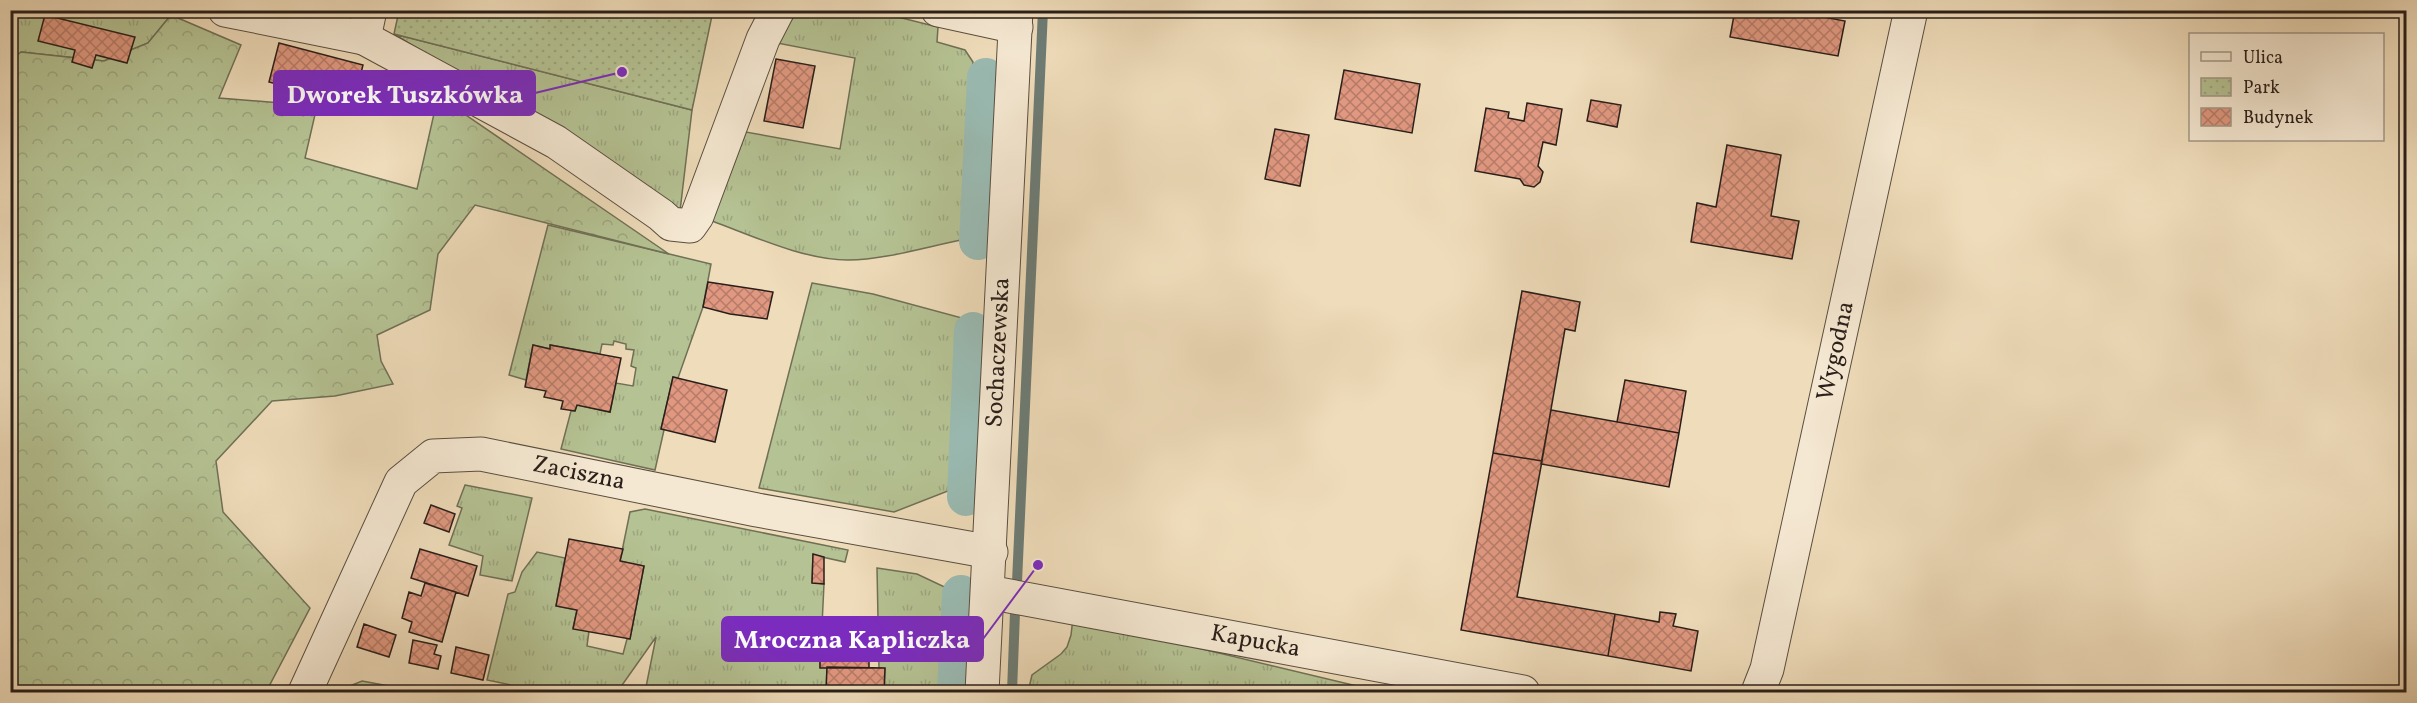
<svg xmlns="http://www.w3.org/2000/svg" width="2417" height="703" font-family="Vollkorn,serif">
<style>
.grass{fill:url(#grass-tufts);stroke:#6f7056;stroke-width:1.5}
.forest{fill:url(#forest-crowns);stroke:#6f7056;stroke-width:1.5}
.park{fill:url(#park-dots);stroke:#6f7056;stroke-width:1.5}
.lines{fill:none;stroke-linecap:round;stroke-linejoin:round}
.stream{stroke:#6d7c75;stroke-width:10}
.canal{stroke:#9abbb3;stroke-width:38}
.building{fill:url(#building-cross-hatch);stroke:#291e19;stroke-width:1.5}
.minor-casing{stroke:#5a4e41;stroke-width:35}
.minor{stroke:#f5e8d2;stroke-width:33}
.labels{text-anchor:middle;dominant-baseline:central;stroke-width:4.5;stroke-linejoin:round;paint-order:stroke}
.street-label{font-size:24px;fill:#291e19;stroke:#f5e8d2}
.leader{fill:none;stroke:#7b2cbf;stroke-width:2}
.callout-dot{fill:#7b2cbf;stroke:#f5e8d2;stroke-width:2}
.callout{fill:#7b2cbf;stroke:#7b2cbf;stroke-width:2}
.callout-label{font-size:26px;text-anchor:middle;font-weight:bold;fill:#fff}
</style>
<defs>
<pattern id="grass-tufts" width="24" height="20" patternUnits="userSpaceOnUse" patternTransform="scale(1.5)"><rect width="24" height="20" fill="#b5c293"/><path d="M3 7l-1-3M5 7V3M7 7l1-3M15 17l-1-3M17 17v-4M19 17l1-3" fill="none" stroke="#9ca67e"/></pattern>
<pattern id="forest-crowns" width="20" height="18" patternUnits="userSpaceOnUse" patternTransform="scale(1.5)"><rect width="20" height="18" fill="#b5c293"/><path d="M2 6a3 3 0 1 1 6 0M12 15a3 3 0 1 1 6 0" fill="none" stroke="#9ca67e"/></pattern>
<pattern id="park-dots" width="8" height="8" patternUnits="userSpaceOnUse" patternTransform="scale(1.5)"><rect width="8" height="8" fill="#b5c293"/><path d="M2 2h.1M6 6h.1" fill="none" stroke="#9ca67e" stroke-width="1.8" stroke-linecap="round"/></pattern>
<pattern id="building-cross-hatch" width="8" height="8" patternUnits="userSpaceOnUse" patternTransform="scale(1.5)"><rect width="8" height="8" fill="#e09880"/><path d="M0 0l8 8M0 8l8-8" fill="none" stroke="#b67b68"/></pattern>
</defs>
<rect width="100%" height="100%" fill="#efdcba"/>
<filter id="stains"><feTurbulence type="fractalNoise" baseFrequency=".00333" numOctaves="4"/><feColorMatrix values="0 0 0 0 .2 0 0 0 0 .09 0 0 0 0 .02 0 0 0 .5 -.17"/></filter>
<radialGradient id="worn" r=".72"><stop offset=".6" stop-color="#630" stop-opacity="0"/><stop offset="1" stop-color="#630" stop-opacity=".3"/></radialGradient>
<path class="grass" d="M11 11H172L171 15 148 43 104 61 22 52 11 60Z
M789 11H874L938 27 937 42 965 50 973 62 966 239C929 246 885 260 848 260 804 260 753 236 712 221L746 132 840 149 855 58 777 43Z
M394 34 692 110 680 211Z
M548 225 711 264 703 307 678 378 673 377 661 429 664 430 655 470 561 449 571 411H575L577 405 610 412 616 383 633 386 636 368 631 366 634 350 626 349V344L614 341 613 345 602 344 600 354 551 345 550 349 533 345 526 380 509 375Z
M812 283 873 294 962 318 953 489 894 512 759 488Z
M465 485 532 498 512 581 480 575 483 556 449 545 462 508 457 506Z
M645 509 848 550 845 562 813 555 812 582 824 584 820 667H827L826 692H645L656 637 620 688 588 692H544L487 680 508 594 515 592 522 572 537 552 565 558 556 606 577 610 573 628 589 631 587 646 623 654 627 639H630L644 566 620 561 630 512Z
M877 568 917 574 953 591 947 692H884L885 669 879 668Z
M1073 618 1382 692H1028L1032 675 1061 654 1067 647 1071 635Z
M362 681 416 691 417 692H335Z"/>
<path class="forest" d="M171 15 241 45 219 98 317 106 305 158 417 189 438 96 669 254 475 205 438 254 430 310 377 335 381 361 393 384 335 396 272 401 216 461 223 512 310 608 266 692H11V60L21 52 104 61 148 43Z"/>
<path class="park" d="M399 11V10L713 11 692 110 394 34Z"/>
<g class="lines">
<path class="stream" d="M1017 582 1043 10
M1012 692 1015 612"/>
<path class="canal" d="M978 241 986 77
M966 497 973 331
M956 692 961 594"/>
</g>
<path class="building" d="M1735 10H1803L1802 13 1845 21 1838 56 1730 37Z
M45 15 135 37 127 63 96 55 92 68 72 62 75 50 38 41Z
M279 43 363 65 353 104 269 82Z
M776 59 815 66 803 128 764 121Z
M1344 70 1420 84 1412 133 1335 119Z
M1591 100 1621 105 1617 127 1587 121Z
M1527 103 1562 109 1556 145 1543 142 1538 166 1543 172 1540 182 1534 187 1524 185 1520 179 1475 171 1486 108 1509 112 1508 118 1524 121Z
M1275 129 1309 135 1300 186 1265 179Z
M1727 145 1781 155 1771 216 1799 221 1792 259 1691 242 1697 203 1716 207Z
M708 282 773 292 767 319 730 314 703 307Z
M1522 291 1580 302 1575 331 1565 329 1542 461 1493 453Z
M533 345 550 349V345L621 358 610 412 577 405 575 411 561 409 563 401 544 397 546 391 525 387Z
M673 377 727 390 715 442 661 429Z
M1625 380 1686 391 1679 433 1617 422Z
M1551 410 1679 433 1669 487 1541 464Z
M1493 453 1542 461 1517 597 1615 614 1608 656 1461 630Z
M431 505 455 514 449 532 424 523Z
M569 539 623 549 620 561 644 566 630 639 573 629 577 610 556 606Z
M420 549 477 566 468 596 411 578Z
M813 554 824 557V584L812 583Z
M425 583 456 592 442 642 409 632 412 622 402 618 409 592 421 596Z
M1660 612 1676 614 1673 626 1698 631 1691 671 1608 656 1615 614 1659 622Z
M364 624 396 635 389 657 357 647Z
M820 633H869V668H820Z
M413 640 437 645 434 654 441 656 438 669 409 663Z
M456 647 489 655 483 680 451 673Z
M827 667 885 668 884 692H826Z"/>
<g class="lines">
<defs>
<g id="minor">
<path d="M225 10 364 38 370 10"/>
<path d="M938 10 1016 27"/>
<path d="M364 38 556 142 661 215 671 224 690 226 697 216 763 39 778 10"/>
<path id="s1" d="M988 592 1523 692"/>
<path id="s2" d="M305 692 401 482 433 456 481 454 757 510 991 552"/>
<path id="s3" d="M982 692 1016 10"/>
<path id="s4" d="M1758 692 1767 669 1911 10"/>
</g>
</defs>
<use href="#minor" class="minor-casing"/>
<use href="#minor" class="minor"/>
</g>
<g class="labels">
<g class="street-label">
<text stroke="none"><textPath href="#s3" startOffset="340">Sochaczewska</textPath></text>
<text stroke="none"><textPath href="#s4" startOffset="350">Wygodna</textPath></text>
<text stroke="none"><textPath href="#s2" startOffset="420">Zaciszna</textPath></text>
<text stroke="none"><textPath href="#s1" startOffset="272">Kapucka</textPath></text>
</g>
</g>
<path class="leader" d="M622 72L535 93M1038 565L983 639"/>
<g class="callout-dot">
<circle cx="622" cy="72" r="6"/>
<circle cx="1038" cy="565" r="6"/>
</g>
<g class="callout">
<rect x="274" y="71" width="261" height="44" rx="6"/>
<rect x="722" y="617" width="261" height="44" rx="6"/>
</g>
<g class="callout-label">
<text x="405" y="103">Dworek Tuszkówka</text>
<text x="852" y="648">Mroczna Kapliczka</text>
</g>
<rect width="2417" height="703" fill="none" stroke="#efdcba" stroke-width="36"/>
<rect x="12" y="12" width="2393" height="679" fill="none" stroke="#291e19" stroke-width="3"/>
<rect x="18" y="18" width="2381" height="667" fill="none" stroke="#291e19" stroke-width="1.5"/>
<rect x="2189" y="33" width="195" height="108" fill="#f5e8d2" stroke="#a39788" stroke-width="1.5"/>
<rect x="2201" y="52" width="30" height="9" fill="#f5e8d2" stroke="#a39788" stroke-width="1.5"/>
<text x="2243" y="63" font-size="18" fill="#291e19">Ulica</text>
<rect x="2201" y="78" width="30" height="18" fill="url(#park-dots)" stroke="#a39788" stroke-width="1.5"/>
<text x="2243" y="93" font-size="18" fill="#291e19">Park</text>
<rect x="2201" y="108" width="30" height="18" fill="url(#building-cross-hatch)" stroke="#a39788" stroke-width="1.5"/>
<text x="2243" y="123" font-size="18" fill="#291e19">Budynek</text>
<rect width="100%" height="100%" filter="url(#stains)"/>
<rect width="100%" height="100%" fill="url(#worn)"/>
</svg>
